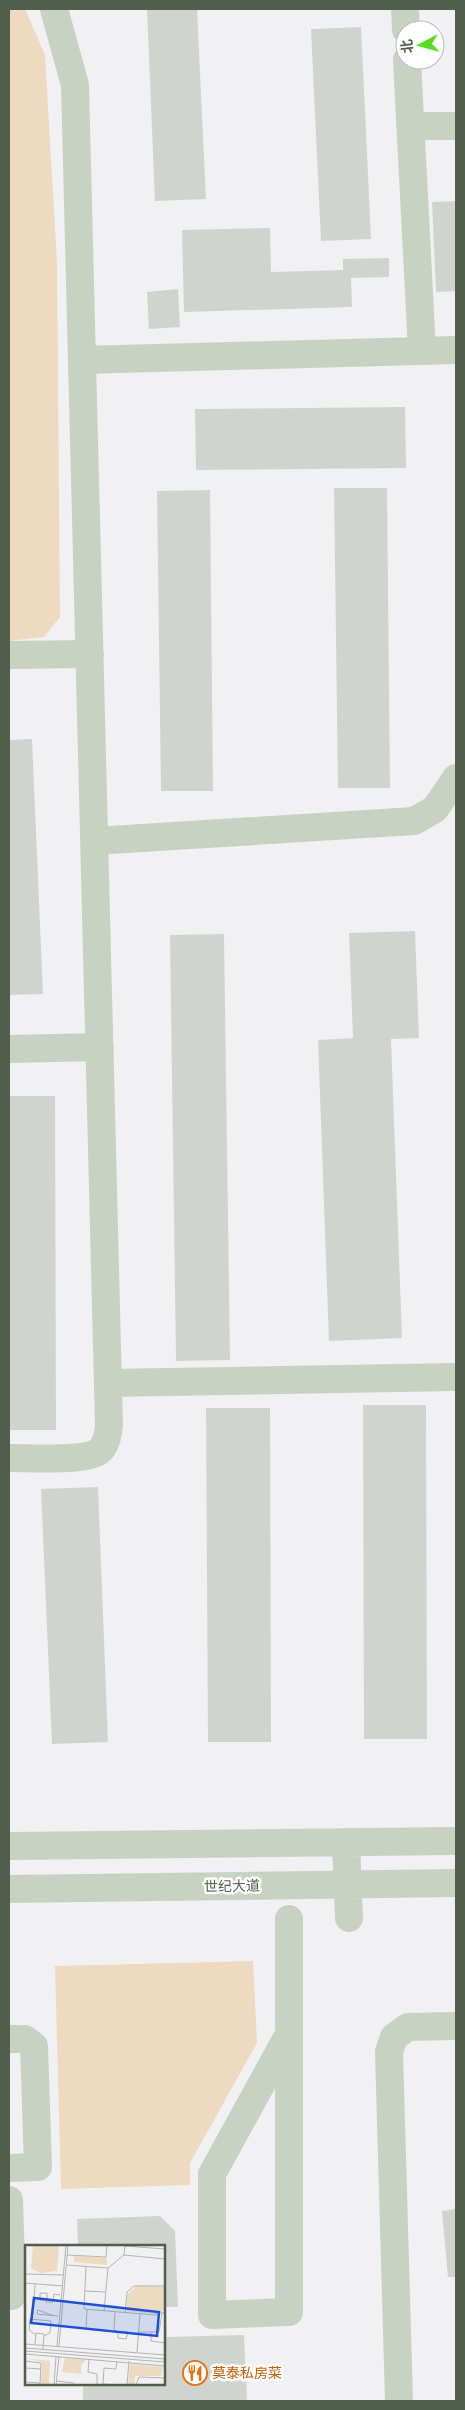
<svg xmlns="http://www.w3.org/2000/svg" width="465" height="2410" font-family="'Work Sans','Noto Sans SC',sans-serif">
<style>
.green{fill:#eedac1}
.building{fill:#cfd5ce}
.lines{fill:none;stroke-linecap:round;stroke-linejoin:round}
.minor{stroke:#c8d2c2;stroke-width:28}
.labels{text-anchor:middle;dominant-baseline:central;stroke-width:5;stroke-linejoin:round;paint-order:stroke}
.street-label{font-size:14px;fill:#515e49;stroke:#fff}
.food-label{font-size:14px;fill:#c56008;stroke:#fff;text-anchor:start}
.inset-road{fill:none;stroke:#b1b6af;stroke-width:1}
.view{fill:#1d4ed8;fill-opacity:0.15;stroke:#1d4ed8;stroke-width:2.5}
.inset-edge{fill:none;stroke:#515e49;stroke-width:2.5}
</style>
<rect width="100%" height="100%" fill="#f1f1f3"/>
<path class="green" d="M9 9H25L45 55 57 262 60 617 44 637 9 641Z
M253 1961 257 2043 190 2163V2185L61 2189 55 1966Z"/>
<path class="building" d="M147 9H197L206 199 155 201Z
M361 27 371 239 321 241 311 29Z
M456 201V291L436 292 432 202Z
M270 228 271 272 343 270V259L389 258V277L351 278 352 307 184 312 182 230Z
M178 289 180 327 149 329 147 292Z
M405 407 406 468 196 470 195 409Z
M334 488H387L390 788H338Z
M210 490 213 791H161L157 491Z
M32 739 43 994 9 995V740Z
M415 931 419 1038 391 1039 402 1338 329 1341 318 1040 353 1038 349 933Z
M224 934 230 1360 176 1361 170 935Z
M9 1096H55L56 1430H9Z
M363 1405H426L427 1739H364Z
M206 1408H270L271 1742H208Z
M98 1487 108 1742 52 1744 41 1489Z
M456 2209V2277H448L442 2211Z
M160 2216 175 2231 178 2307H166L167 2337 244 2335 247 2401H83V2384H164V2246H78L77 2219Z"/>
<g class="lines">
<path class="minor" d="M405 9 406 30
M407 60 422 351
M411 126H456
M82 360 456 350
M9 655 90 654
M94 841 414 821 435 809 456 778
M9 1049 100 1047
M108 1383 456 1377
M9 1458C28 1458 80 1461 96 1453 105 1449 108 1436 109 1426L75 85 54 9
M346 1842 349 1918
M9 1846 456 1841
M9 1889 456 1883
M289 2034 212 2174V2315L289 2312V1919
M9 2039H25L34 2046 38 2167 9 2168
M9 2200 12 2296H9
M399 2401 389 2052 394 2037 408 2027 456 2026"/>
</g>
<defs>
<symbol id="restaurant-ring" viewBox="-11 -11 22 22"><circle r="9.5" fill="#fff" stroke="#e8710a" stroke-width="1.5"/><path d="M-5-6h1v4h1v-4h1v4h1v-4h1v5L-1.5 .5V6h-2V.5L-5-1ZM5-6V6H3V1.5H1.5Q1.5-4 5-6Z" fill="#e8710a"/></symbol>
</defs>
<g fill-rule="evenodd">
<use href="#restaurant-ring" x="181" y="2359" width="28" height="28"/>
</g>
<g class="labels">
<g class="street-label">
<text transform="translate(232 1886) rotate(-1)">世纪大道</text>
</g>
<g class="food-label">
<text x="212" y="2373">莫泰私房菜</text>
</g>
</g>
<g transform="translate(25 2245)">
<rect width="140" height="140" fill="#f1f1f3"/>
<path d="M8 0H34L32 26 15 28 6 23ZM49 11 82 13V20L49 17ZM112 40 140 42V65L131 69 102 66V50ZM0 113 25 116 24 140H16L17 117ZM40 113 61 115 56 120V129L37 127ZM105 119 138 122 136 131H110V140H103Z" fill="#eedac1"/>
<path class="inset-road" d="M100 1 140 4M42 10 81 12 82 0M99 10 140 14M42 20 83 23M61 22 59 64 130 70 140 67M0 29 38 30M0 38 38 41M59 46 80 47M9 54 10 39M22 55H15V48H22V55L21 57H28L29 49 35 50M62 65 61 84 92 87H103L101 94 93 93V88L89 84 90 67M79 66 83 23 99 10 100 0M100 68 102 47 109 41H140M27 70 13 65 12 69 33 71M114 87H134L137 68M126 87V96L140 98M11 90 4 85 5 74 26 76 25 88 19 91M0 99 140 110M10 99 11 88 19 89 18 104M32 101 41 0M34 101 43 0M0 103 140 114M0 106 140 117M112 107 115 69M0 109 140 121M64 114 63 127 72 129V140M0 116 16 118 15 140M0 123 16 124M31 136 49 138M0 137 15 138M29 140 31 111M31 140 34 111M89 140 78 139 79 123 91 124 92 116M102 140 104 116M111 140 114 132 140 133"/>
<path class="view" d="M9 53 134 67 132 91 6 78Z"/>
<rect width="140" height="140" class="inset-edge"/>
</g>
<rect width="465" height="2410" fill="none" stroke="#515e49" stroke-width="20"/>
<g transform="translate(420 45) rotate(264)"><circle r="24" fill="#ffffff" stroke="#b9bfb6"/>
<path d="M0-4L9 19L0 12L-9 19Z" fill="#55de20"/>
<text y="-8" font-size="14" font-weight="bold" text-anchor="middle" fill="#515e49">北</text>
</g>
</svg>
